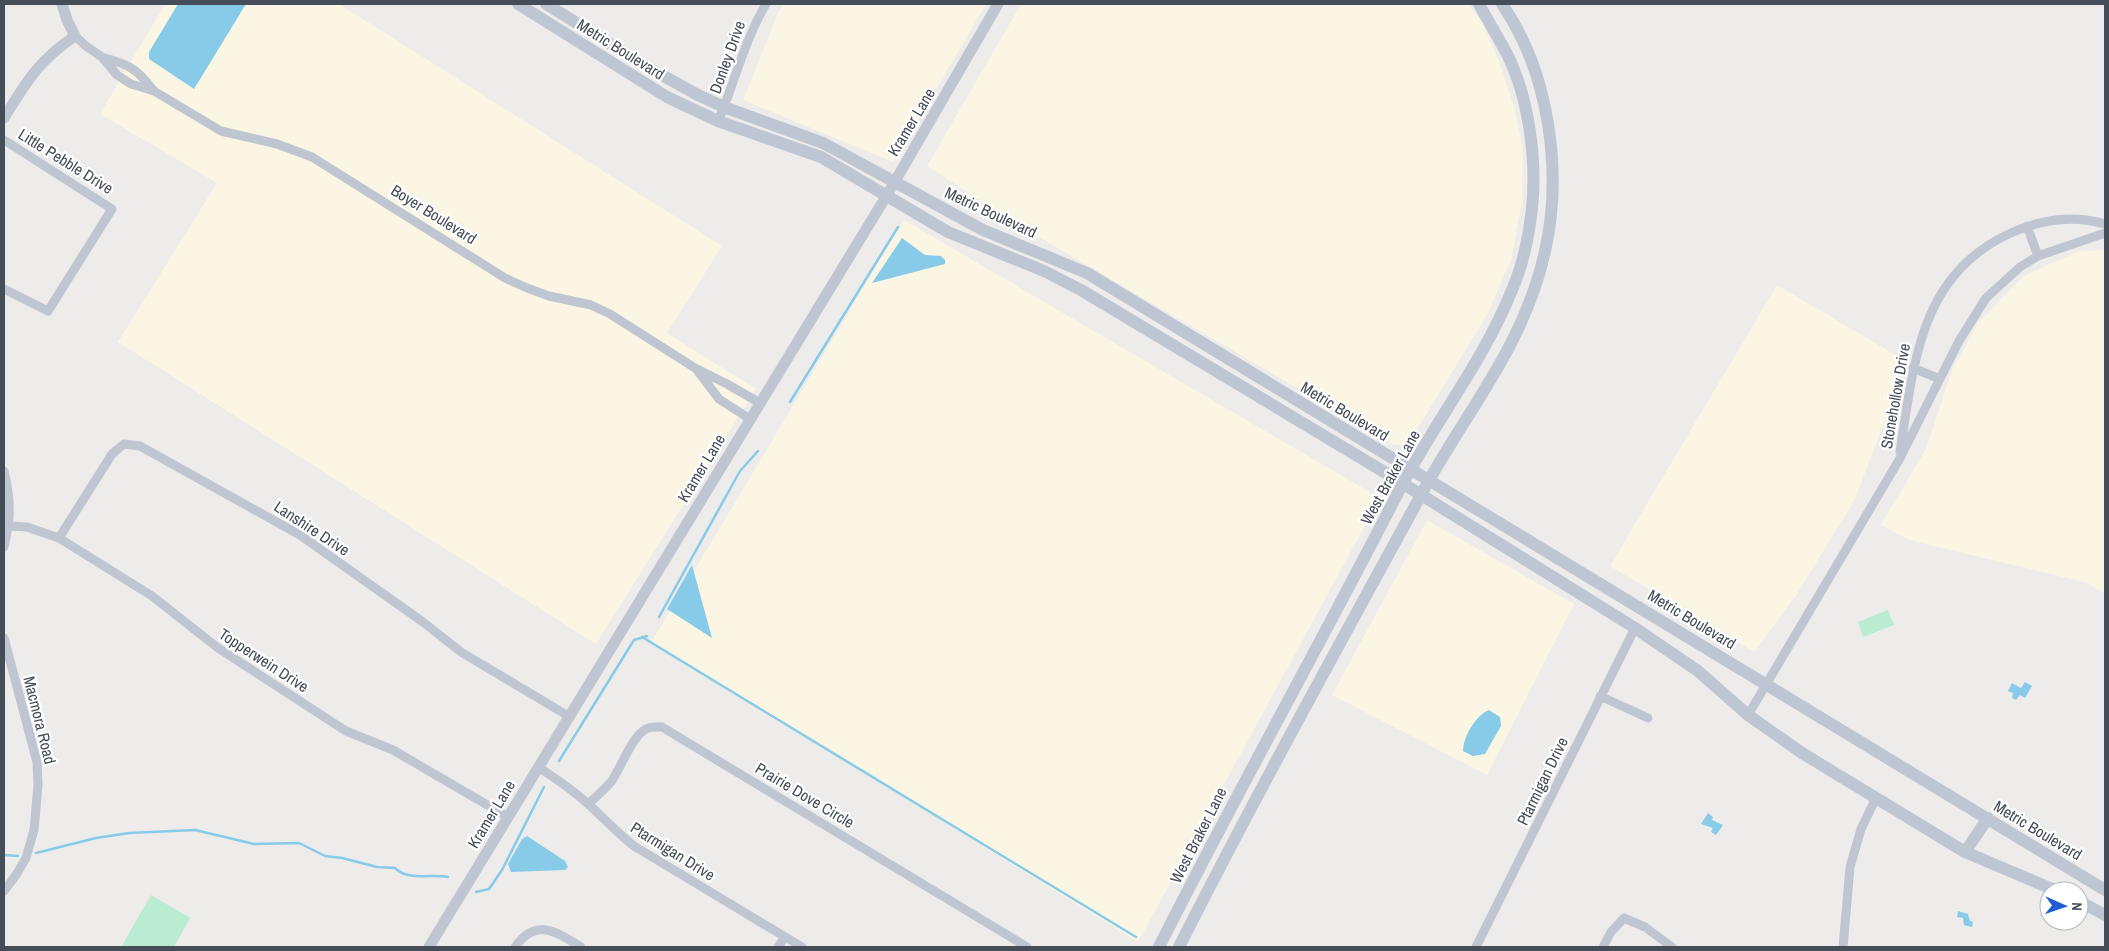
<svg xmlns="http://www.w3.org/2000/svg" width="2109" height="951" font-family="'Archivo Narrow',sans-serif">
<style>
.commercial{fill:#faf6e3}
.green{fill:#b9ecd2}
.water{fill:#87cbe8}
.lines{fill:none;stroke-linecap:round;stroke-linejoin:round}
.stream{stroke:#87cbe8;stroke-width:2.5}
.minor{stroke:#bfc6d1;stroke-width:9}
.tertiary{stroke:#bfc6d1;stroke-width:11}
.secondary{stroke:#bec6d4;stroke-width:12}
.labels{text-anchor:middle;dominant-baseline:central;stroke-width:4.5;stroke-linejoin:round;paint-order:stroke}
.street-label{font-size:16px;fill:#444d58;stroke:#fff}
</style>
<rect width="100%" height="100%" fill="#eeebeb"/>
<path class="commercial" d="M165 4H339L722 246 667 333 756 389 596 644 118 342 217 183 100 114Z
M784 4H986L893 162 743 100 778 13Z
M1021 4H1468L1482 22 1500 64 1515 110 1523 153 1522 202 1511 260 1487 315 1408 444 1394 445 1015 223 927 166Z
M904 220 1380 498 1138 942 652 641Z
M2105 250V594L2088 583 1909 540 1881 525 1926 449 1952 370 1978 323 2024 276 2079 251Z
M1777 285 1897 356 1896 393 1854 501 1797 594 1754 652 1610 566Z
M1427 520 1574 604 1487 775 1332 695Z"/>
<path class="green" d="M1888 610 1894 625 1863 637 1858 622Z
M151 895 190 918 174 947H121Z"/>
<path class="water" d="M178 4H246L194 89 149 59V52Z
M902 238 925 255 941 256 945 260V264L872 283Z
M692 565 712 638 667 609Z
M2025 682 2032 686 2025 698 2020 695 2016 700 2012 698 2013 693 2008 691 2012 683 2021 688Z
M1489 710 1500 717 1501 726 1485 754 1473 756 1463 751C1463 737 1476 715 1489 710Z
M1708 813 1713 817 1712 820 1723 825 1716 835 1711 832 1713 828 1701 824Z
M527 836 565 861 568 867 565 870 511 872 508 864 522 839Z
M1958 911 1968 914 1970 921 1973 922 1972 927 1964 925 1963 918 1957 917Z"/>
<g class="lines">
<path class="stream" d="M790 402 898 227
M659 617 740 471 758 451
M642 637 1136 937
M559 761 634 640 647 636
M36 853 96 838 129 833 195 830 254 844 299 843 325 856 342 858 377 867 395 868C409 882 432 873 448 877
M4 855 18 856
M476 892 489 889 502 870 544 787"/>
<path class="minor" d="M75 36 86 46 102 57 117 75 131 84 154 91 221 131 277 144 312 157 505 278 527 288 549 296 591 305 610 314 695 368 727 384 760 403
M102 57C130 65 136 68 154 91
M718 121C735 82 744 41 766 4
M4 140 112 209 48 311 4 289
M2027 226 2038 256
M1913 368 1940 379
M697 370 719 399 750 419
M1900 452C1914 364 1919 273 2013 232 2043 219 2074 215 2105 224
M4 471C11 500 11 518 4 547
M9 526 27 527 59 538 152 596 218 648 346 731 393 750 508 817
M59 538 112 454 124 444 140 446 300 535 423 622 461 652 570 717
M4 638 37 762 38 785 34 830 26 858 16 875 4 891
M1600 696 1648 718
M1748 715 1899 460 1959 341 1986 298 2020 267 2038 256 2105 233
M538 767C555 778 573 790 588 804 604 818 617 833 634 846L802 947
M588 804C596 797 604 790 611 782 621 768 632 736 646 729 651 726 656 727 662 727L1027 947
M515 947C536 917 556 932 581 947
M778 947 785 937
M1476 947 1635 628
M1603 947 1611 932 1624 918 1645 927 1672 947
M1843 947 1850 867 1861 829 1876 798"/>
<path class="tertiary" d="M4 118C27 81 38 61 75 36L67 20 62 4
M429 947 887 195 998 4"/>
<path class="secondary" d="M518 4 667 97 718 121 821 157 948 232 1044 271 1081 290 1386 473 1635 628 1698 671 1748 715 1802 753 1965 852 2057 891
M546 4 649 68 698 95 724 107 823 143 983 230 1087 273 2105 890
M1965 852 1988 818
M2079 901 2105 915
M1159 947C1237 792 1322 641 1401 487 1436 420 1484 360 1512 290 1523 265 1529 235 1532 208 1537 160 1529 98 1507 54 1498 37 1488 21 1479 4
M1179 947C1258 791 1343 638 1427 484 1471 405 1525 343 1545 251 1563 172 1549 72 1502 4"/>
</g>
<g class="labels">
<g class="street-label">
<text transform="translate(621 49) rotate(32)">Metric Boulevard</text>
<text transform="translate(727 57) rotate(-70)">Donley Drive</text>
<text transform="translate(911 122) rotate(-59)">Kramer Lane</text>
<text transform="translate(66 161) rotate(32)">Little Pebble Drive</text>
<text transform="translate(991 212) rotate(25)">Metric Boulevard</text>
<text transform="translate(434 214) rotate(32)">Boyer Boulevard</text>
<text transform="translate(1895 396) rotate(-80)">Stonehollow Drive</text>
<text transform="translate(1345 411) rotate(31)">Metric Boulevard</text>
<text transform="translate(701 468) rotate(-59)">Kramer Lane</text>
<text transform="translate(1390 477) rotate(-61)">West Braker Lane</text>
<text transform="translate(312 528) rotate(33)">Lanshire Drive</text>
<text transform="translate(1692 619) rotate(31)">Metric Boulevard</text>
<text transform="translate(264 660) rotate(33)">Topperwein Drive</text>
<text transform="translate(40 720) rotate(76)">Macmora Road</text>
<text transform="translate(1542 781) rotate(-64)">Ptarmigan Drive</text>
<text transform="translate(805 795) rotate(31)">Prairie Dove Circle</text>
<text transform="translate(491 814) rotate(-59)">Kramer Lane</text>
<text transform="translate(2038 830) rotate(31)">Metric Boulevard</text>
<text transform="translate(1198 835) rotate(-63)">West Braker Lane</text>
<text transform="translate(673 851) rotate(32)">Ptarmigan Drive</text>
</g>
</g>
<rect width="2109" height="951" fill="none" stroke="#444d58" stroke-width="10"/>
<g transform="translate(2064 906) rotate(92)"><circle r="24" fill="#ffffff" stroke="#b4b8bc"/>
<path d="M0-4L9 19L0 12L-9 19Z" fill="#1e5dd5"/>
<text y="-8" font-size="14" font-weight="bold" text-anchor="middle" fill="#444d58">N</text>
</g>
</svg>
